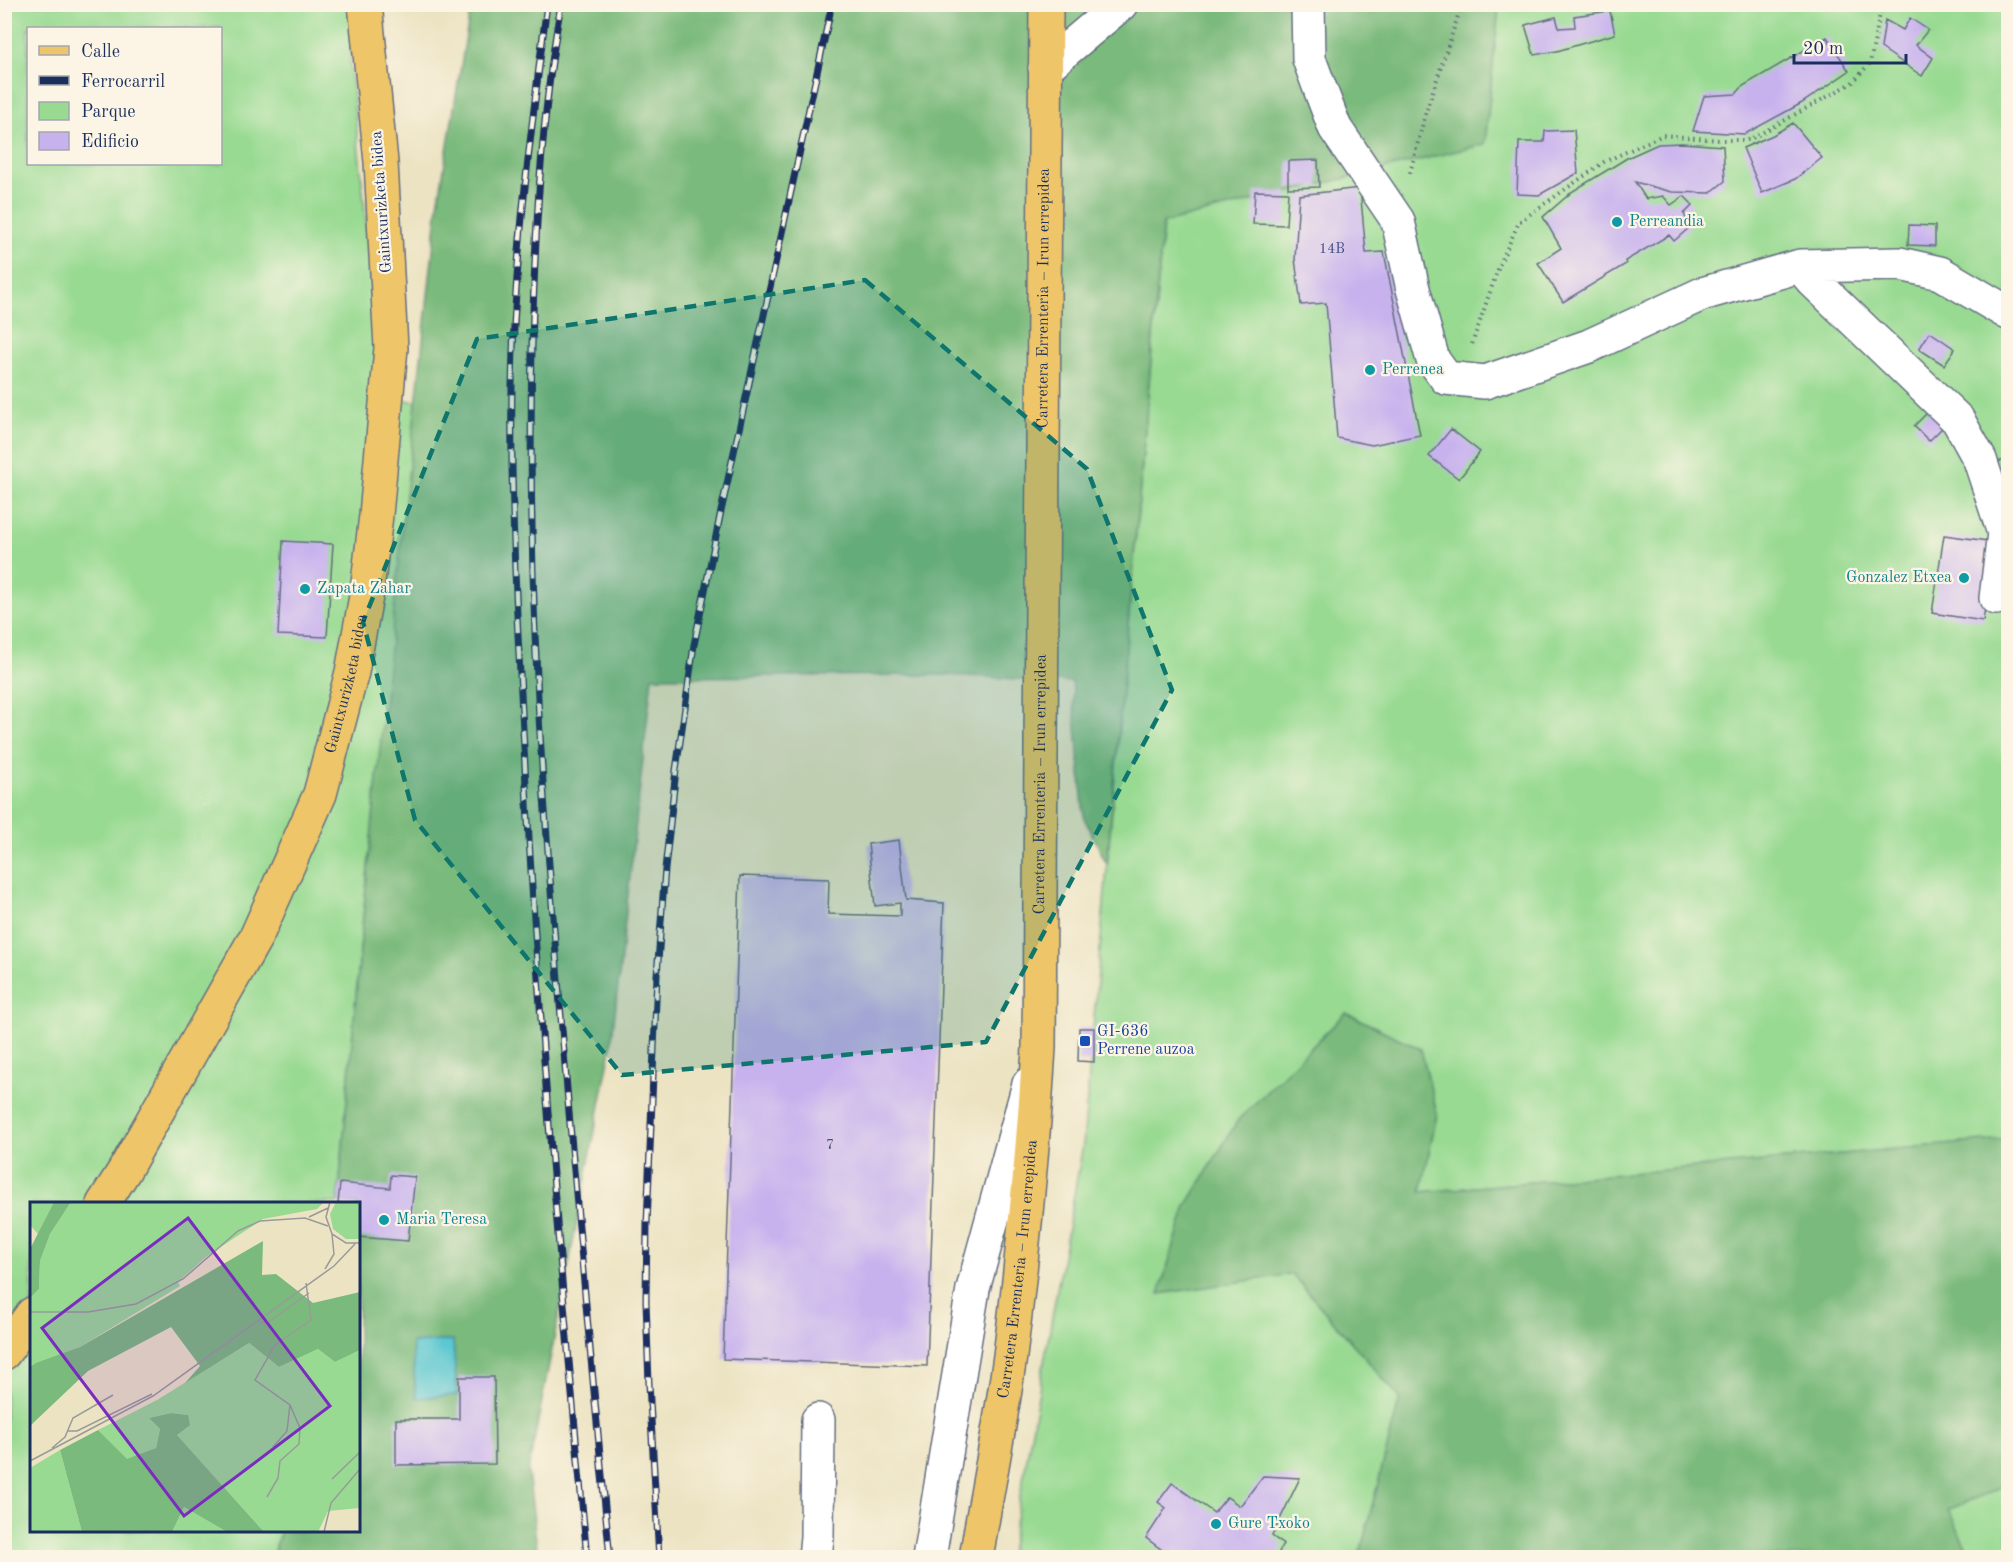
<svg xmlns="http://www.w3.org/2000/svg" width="2013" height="1562" font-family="'Old Standard TT',serif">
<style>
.green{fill:#98da92;stroke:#5a8478;stroke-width:1.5;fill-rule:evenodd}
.forest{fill:#7aba7c;stroke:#4a746d;stroke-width:1.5}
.water{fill:#5bc8d1;stroke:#3b7c98;stroke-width:1.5}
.building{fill:#c8b2ee}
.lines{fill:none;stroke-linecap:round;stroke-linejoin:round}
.minor-casing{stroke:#646e81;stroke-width:36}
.major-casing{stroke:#646e81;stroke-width:36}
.path{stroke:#646e81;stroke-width:4;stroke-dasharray:1.5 4.5;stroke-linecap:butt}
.minor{stroke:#fff;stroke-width:33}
.major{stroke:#eec569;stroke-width:33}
.rail-casing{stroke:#1b2f5e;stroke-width:7}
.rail{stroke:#fcf5e5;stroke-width:4.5;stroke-dasharray:14;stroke-linecap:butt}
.marked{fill:#0f766e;fill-opacity:0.2;stroke:#0f766e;stroke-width:4.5;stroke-dasharray:12 8;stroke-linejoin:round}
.culture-dot{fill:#0f9aa8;stroke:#fcf5e5;stroke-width:2}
.transit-dot{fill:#1a4fb4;stroke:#fcf5e5;stroke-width:2}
.labels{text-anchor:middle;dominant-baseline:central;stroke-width:4.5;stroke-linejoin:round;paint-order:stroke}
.number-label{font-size:14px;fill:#465082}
.street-label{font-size:16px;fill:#1b2f5e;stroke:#fcf5e5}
.culture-label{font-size:16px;fill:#0d838f;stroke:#fcf5e5;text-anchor:start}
.transit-label{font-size:16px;fill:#164399;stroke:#fcf5e5;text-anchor:start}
.inset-road{fill:none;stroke:#989b9a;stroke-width:1.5}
.view{fill:#7b2cbf;fill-opacity:0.15;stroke:#7b2cbf;stroke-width:3}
.inset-edge{fill:none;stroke:#1b2f5e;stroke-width:3}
</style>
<rect width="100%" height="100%" fill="#fcf5e5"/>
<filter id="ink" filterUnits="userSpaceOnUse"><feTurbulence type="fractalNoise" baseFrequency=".0167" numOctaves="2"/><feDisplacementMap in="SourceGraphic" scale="12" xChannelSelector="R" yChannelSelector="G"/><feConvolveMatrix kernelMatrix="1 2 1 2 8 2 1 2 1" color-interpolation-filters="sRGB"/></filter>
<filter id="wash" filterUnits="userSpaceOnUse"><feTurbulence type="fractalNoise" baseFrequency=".008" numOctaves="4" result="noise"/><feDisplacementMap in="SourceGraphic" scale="24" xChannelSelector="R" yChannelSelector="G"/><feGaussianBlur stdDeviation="1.35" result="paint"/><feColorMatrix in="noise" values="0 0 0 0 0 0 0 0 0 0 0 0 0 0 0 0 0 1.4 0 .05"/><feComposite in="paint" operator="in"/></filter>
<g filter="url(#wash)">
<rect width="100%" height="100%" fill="#ece3c2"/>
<path class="green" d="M5 5H354L350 65 384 396 417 402 362 927 338 1203 32 1204V1530L281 1531 272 1557 5 1558ZM28 28H220V164H28Z
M1499 5H2008V1139L1420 1192 1437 1114 1159 1293 1292 1274 1401 1398 1359 1557 1009 1558 1083 1145 1163 223 1485 144Z
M2008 1484V1557H1972L1947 1510Z"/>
<path class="forest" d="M471 5H1499L1485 144 1163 223 1107 864 1084 818 1072 682 948 675 652 677 611 1049 528 1471 538 1557 272 1558 281 1531 358 1530V1204L338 1203 362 927 403 521 438 205Z
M1346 1013 1421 1049 1437 1114 1421 1192 2008 1139V1484L1948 1510 1972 1557H1359L1400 1398 1292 1274 1159 1294 1186 1206 1238 1120Z"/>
<path class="water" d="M453 1340 457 1395 416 1398 412 1343Z"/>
<g id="blocks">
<path class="building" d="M1610 11 1615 34 1557 51 1534 55 1525 25 1556 17 1559 28 1575 27 1574 16Z
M1910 18 1928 30 1916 45 1933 58 1922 76 1881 48 1885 20 1903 30Z
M1827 37 1849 71 1802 103 1745 134 1693 131 1704 96 1736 94 1743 86Z
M1793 123 1822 158 1795 179 1762 193 1743 148 1773 135Z
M1574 130 1578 173 1539 195 1517 194 1519 142H1544L1545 131Z
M1682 143 1723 146 1725 181 1710 193 1672 192 1635 182 1646 199 1663 196 1671 205 1684 196 1693 205 1684 214 1690 227 1674 241 1669 235 1625 261 1626 264 1563 302 1538 263 1561 248 1543 217 1573 191 1627 158 1658 144Z
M1318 160 1319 187 1288 188V161Z
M1360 188 1366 253 1384 252 1420 435 1372 445 1337 438 1326 303 1301 305 1295 259 1299 195Z
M1255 191 1288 192 1286 225 1253 224Z
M1909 225 1935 226V246L1908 245Z
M1930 332 1955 349 1944 365 1919 349Z
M1933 407 1947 423 1929 441 1914 426Z
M1451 429 1480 452 1459 479 1429 456Z
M2008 459V502L1997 462Z
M1944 535 1995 542 1983 621 1932 613Z
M283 541 333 544 327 637 278 635Z
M899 840 906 900 944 903 927 1366 723 1359 740 876 829 879 828 914 900 916V903L875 906 868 844Z
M1079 1028H1094V1062L1078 1061Z
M391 1175 415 1177 408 1241 358 1237V1204H338L340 1183 390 1188Z
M459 1377H494L495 1464 396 1465V1419H459Z
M1263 1476 1300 1478 1272 1536 1283 1544 1279 1552 1285 1558H1173L1146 1538 1166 1508 1158 1502 1172 1483 1214 1513 1227 1497 1240 1506Z"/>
</g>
</g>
<g filter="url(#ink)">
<use href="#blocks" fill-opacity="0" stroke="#646e81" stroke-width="1.5"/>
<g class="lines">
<defs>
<path id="minor" d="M1308 4 1309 59 1319 86 1335 128 1398 221 1413 289 1433 360 1446 378 1485 382 1589 346 1702 294 1800 266 1900 264 1940 273 2008 313
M1045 68 1121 4
M1800 266 1812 280 1958 420 1980 460 2004 533 1996 598
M815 1558 817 1537 818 1420
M929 1558 973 1289 1029 1084"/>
<g id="major">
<path id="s1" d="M103 1204 124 1171 257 935 320 794 352 672 367 591 376 515 391 348 381 162 365 4"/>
<path d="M4 1353 32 1314"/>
<path id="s2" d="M976 1558C987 1490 1001 1423 1010 1356 1023 1253 1033 1151 1039 1048L1046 4"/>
</g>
</defs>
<use href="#minor" class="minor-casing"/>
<use href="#major" class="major-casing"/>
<path class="path" d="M1410 173 1425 115 1462 4
M1472 344 1499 266 1519 222 1604 162 1663 135 1719 140H1749L1852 83 1870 63 1882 4"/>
<use href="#minor" class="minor"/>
<use href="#major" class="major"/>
<defs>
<path id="rail" d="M547 4C531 131 514 258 512 386 510 519 519 652 526 785 540 1043 563 1300 587 1558
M561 4C541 118 535 233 532 347 529 507 534 666 546 824 564 1069 586 1313 610 1558
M659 1558 649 1384 646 1301 647 1224 657 975 665 869 676 770 694 645 720 516 830 13"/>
</defs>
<use href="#rail" class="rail-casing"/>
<use href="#rail" class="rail"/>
</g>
</g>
<path class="marked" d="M865 280 1087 469 1172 690 986 1042 622 1075 415 820 363 622 477 339Z"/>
<g class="culture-dot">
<circle cx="1617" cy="222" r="6"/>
<circle cx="1370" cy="370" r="6"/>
<circle cx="1964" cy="578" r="6"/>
<circle cx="305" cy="589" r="6"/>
<circle cx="384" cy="1220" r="6"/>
<circle cx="1216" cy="1524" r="6"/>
</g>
<rect class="transit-dot" x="1079" y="1035" width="12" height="12" rx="3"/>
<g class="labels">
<g class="number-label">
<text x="1332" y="249">14B</text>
<text x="830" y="1145">7</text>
</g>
<g class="street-label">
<text transform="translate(382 202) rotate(-94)">Gaintxurizketa bidea</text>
<text stroke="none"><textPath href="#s2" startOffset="1264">Carretera Errenteria – Irun errepidea</textPath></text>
<text stroke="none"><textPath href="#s1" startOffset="578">Gaintxurizketa bidea</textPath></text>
<text stroke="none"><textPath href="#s2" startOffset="778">Carretera Errenteria – Irun errepidea</textPath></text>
<text stroke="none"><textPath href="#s2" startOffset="292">Carretera Errenteria – Irun errepidea</textPath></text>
</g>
<g class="culture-label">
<text x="1629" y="222">Perreandia</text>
<text x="1382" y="370">Perrenea</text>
<text x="1952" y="578" text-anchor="end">Gonzalez Etxea</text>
<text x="317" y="589">Zapata Zahar</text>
<text x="396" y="1220">Maria Teresa</text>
<text x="1228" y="1524">Gure Txoko</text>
</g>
<g class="transit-label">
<text x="1097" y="1032">GI-636<tspan x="1097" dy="18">Perrene auzoa</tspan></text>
</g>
</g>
<g transform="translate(30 1202)">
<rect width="330" height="330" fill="#ece3c2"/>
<path d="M0 0H24L8 32 0 23ZM41 0H294L287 7 233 17 177 54 148 80 150 84 50 145 0 165V96L9 87 10 59 20 32ZM306 0H330V37H316L303 27 300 12ZM219 141 249 165 288 147 305 160 330 148V306L298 309 288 330H234L147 233 158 213 141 211 119 216 130 227 126 246 97 258 68 228 127 198ZM30 248 52 330H0V266ZM154 305 197 330H142Z" fill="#98da92"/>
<path d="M24 0H41L20 32 10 59 9 87 0 96V47ZM233 39 232 73 246 72 283 101 330 90V148L305 160 288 147 249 165 219 141 155 181 170 164 141 125 58 169 0 224V165L6 161 50 145ZM141 211 158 213 160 223 147 233 234 330H197L154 305 142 330H52L30 248 68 228 97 257 126 246 130 227 119 216Z" fill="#7aba7c"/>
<path class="inset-road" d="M300 0 296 15 302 32 316 41H330M279 15 298 6M295 67 304 52 302 32M0 110H58L106 102 153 77 208 29 230 19 275 16 298 24M225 119 237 121 279 91M37 229H47L122 192M243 245 257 229 260 203M22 246 35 235 43 216 83 193M0 259 123 194 304 64 325 42M302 277 330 250M237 295 248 276 250 259 269 242 270 226 260 203 225 178 245 143 281 118 276 81M294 330 301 301 330 267"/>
<path class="view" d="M158 16 300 204 154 314 12 126Z"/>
<rect width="330" height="330" class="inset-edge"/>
</g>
<rect width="2013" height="1562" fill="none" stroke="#fcf5e5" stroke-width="24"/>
<rect x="27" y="27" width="195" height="138" fill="#fcf5e5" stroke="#a2a6af" stroke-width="1.5"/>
<rect x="39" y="46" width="30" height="9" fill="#eec569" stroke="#a2a6af" stroke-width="1.5"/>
<text x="81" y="57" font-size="18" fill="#1b2f5e">Calle</text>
<rect x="39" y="76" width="30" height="9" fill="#1b2f5e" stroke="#a2a6af" stroke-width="1.5"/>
<text x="81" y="87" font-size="18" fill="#1b2f5e">Ferrocarril</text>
<rect x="39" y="102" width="30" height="18" fill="#98da92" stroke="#a2a6af" stroke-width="1.5"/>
<text x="81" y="117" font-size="18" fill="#1b2f5e">Parque</text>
<rect x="39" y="132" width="30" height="18" fill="#c8b2ee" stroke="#a2a6af" stroke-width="1.5"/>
<text x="81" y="147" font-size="18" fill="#1b2f5e">Edificio</text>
<path d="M1794 54v9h112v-9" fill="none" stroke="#1b2f5e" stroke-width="3"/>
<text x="1803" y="54" font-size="18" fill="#1b2f5e" stroke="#fcf5e5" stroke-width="4.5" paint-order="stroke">20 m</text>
</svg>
